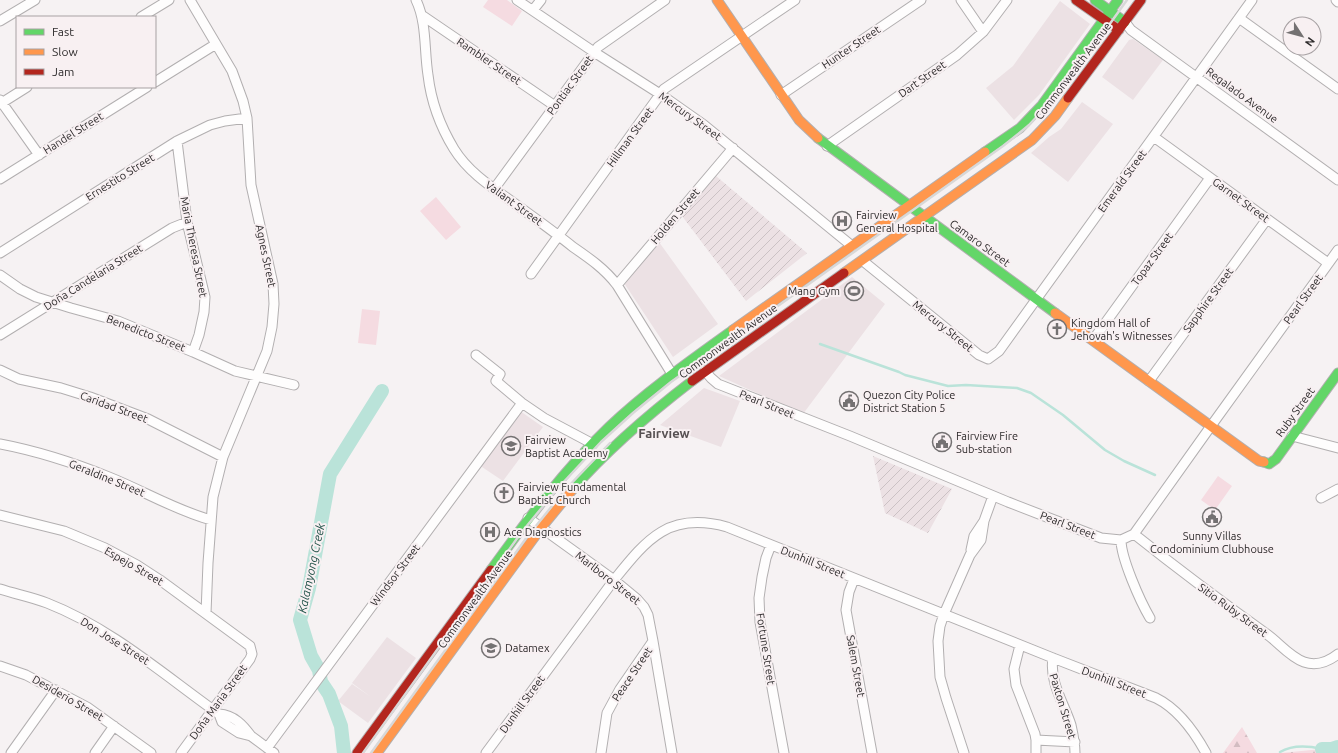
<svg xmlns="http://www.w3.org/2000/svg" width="1338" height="753" font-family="Ubuntu,sans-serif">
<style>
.built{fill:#ece1e4}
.industrial{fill:url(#industrial-furrows)}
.green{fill:#f5dbe1}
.forest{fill:url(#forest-firs)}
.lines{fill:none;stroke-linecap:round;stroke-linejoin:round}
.stream{stroke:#bae3d9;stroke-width:2.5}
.river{stroke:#bae3d9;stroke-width:14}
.street-casing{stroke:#b2afb0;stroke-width:11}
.fast-casing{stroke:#b2afb0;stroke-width:11}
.slow-casing{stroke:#b2afb0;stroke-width:11}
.jam-casing{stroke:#b2afb0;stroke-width:11}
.street{stroke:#fefdfd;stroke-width:9}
.fast{stroke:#63d668;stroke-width:9}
.slow{stroke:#ff974d;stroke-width:9}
.jam{stroke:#b3261e;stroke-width:9}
.rail{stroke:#d8d8d8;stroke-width:2.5}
.labels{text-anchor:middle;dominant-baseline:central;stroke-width:4;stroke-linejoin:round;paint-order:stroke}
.street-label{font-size:11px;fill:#2e2b2c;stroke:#f8f0f2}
.poi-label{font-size:11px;fill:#2e2b2c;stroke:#f8f0f2;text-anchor:start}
.water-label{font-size:12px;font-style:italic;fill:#1e5046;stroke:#f8f0f2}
.quarter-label{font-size:13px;font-weight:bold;fill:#575052;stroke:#f8f0f2}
</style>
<defs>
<pattern id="industrial-furrows" width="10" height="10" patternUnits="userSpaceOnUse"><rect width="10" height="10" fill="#ece1e4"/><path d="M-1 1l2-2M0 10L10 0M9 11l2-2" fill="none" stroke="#cbc1c4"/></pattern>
<pattern id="forest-firs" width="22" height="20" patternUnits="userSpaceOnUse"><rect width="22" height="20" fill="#f5dbe1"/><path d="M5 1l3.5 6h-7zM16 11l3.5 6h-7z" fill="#d2bcc1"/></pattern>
</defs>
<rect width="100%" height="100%" fill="#f6f2f3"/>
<path class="built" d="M1060 1 1090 24 1039 95 1014 120 986 88 1013 66Z
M1133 39 1163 60 1133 100 1102 77 1129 40Z
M1082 102 1113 124 1068 182 1031 153 1049 137 1061 129Z
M659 242 718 324 673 357 624 283Z
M852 277 885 304 803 414 719 376Z
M704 388 740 401 721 447 660 425Z
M520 411 543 427 503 481 479 465Z
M387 637 416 658 368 723 338 701 352 684 371 697 352 683Z"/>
<path class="industrial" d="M716 176 807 253 746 301 682 216Z
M873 456 952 489 928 533 885 513Z"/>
<path class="green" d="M488 0H507L522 11 512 26 483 7Z
M436 197 461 227 446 240 420 211Z
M362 309 380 311 376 345 358 343Z
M1218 476 1232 486 1215 510 1201 500Z"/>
<path class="forest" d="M1242 727 1257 753H1223Z
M1338 747V753H1281L1322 749H1332Z"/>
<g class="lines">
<path class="stream" d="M820 344 899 372 905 375 948 386 966 385 1017 388 1031 393 1063 415 1105 450 1124 461 1155 475
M1280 752C1292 745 1309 746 1322 749L1325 753"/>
<path class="river" d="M1322 749H1332L1338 747
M344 753 341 726 329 694 321 682 319 670 311 656 300 620 309 588 330 474 382 391"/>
<defs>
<path id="street" d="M190 0 232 71 243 101 247 118 251 185 273 284 274 304 272 327 267 351 223 457 213 497 208 563 206 613
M416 0C427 23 424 50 428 75 431 101 440 126 454 149 467 170 487 184 507 198 529 214 552 230 573 247 589 258 605 269 617 285L672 374
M517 0 594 52 660 94 704 125 852 246
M961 0 983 32
M1336 0 1338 2
M533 10 541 0
M423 16 555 106
M141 17 169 0
M1239 18 1338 89
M0 21 35 0
M1125 22 1131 30 1338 180
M155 82 216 44
M781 95 921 0
M0 100 39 155
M0 104 27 87
M1154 137 1328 263
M177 141 187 222 205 297 204 312 199 335 193 352
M827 146 957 55 983 32 1007 0
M0 179 147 87
M494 189 598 47 665 0
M0 253 177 141 210 125 225 121 247 118
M863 261 979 355 988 359 999 351 1252 0
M531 274 664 89 795 0
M0 275 20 289 36 297 71 308 118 321 193 352 235 371 294 385
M617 285 733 148
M0 335 172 228 187 222
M1093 340 1210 178
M476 355 500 374 496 381 522 403 544 418 593 444
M0 370 19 379 61 388 90 397 148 419 223 457
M705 371 711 378 718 384 850 436 1008 502 1101 538 1121 540 1134 534 1211 426 1338 250
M1149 381 1267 219
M1292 436 1338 448
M0 444C37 451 74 463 109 477 144 491 175 510 211 520
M1321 498 1338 489
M0 515 64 531 105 548 137 565 160 580 250 646 252 654 250 659 181 753
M528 518 614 580 637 599 644 607 648 615 653 641 672 753
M1134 534C1178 569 1222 602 1268 635 1279 643 1290 657 1304 662 1316 666 1328 662 1338 654
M1121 540C1121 558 1140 601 1150 618
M771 545 766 558 762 577 759 598 760 622 784 753
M971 550 974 536 984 521 993 496
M854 579 849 592 846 610 872 753
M0 589C15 594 32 597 47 603 111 628 164 675 219 714 234 715 243 725 251 736
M1020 645 1014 669 1016 685 1035 734 1036 740V753
M1053 658C1049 682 1064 703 1071 725 1073 734 1075 744 1075 753
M0 666 26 675 87 707 151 753
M219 714 222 722 239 733 251 736 274 753
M1036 740 1075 742
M267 748 522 403
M11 753 56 690
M95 753 114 726
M486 753 614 580C647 539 669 511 727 527L1053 658 1156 698C1178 709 1194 731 1206 753
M601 753 607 713 620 689 653 641
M964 753 946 698 940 677 938 641 940 626 944 614 970 555 981 540 984 521"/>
<path id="fast" d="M1095 0 1125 22
M818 138 1055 313
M985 152 1020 128 1042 105 1118 0
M1264 462 1269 464 1276 459 1338 373
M573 489C609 448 649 414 692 381
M491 570C527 520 564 470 609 427 647 391 690 361 733 330"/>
<path id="slow" d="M717 0 799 120 818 138
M844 273 1032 140 1055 116 1068 98
M1055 313 1259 461 1264 462
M733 330 985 152
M377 753 541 528 573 489"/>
<path id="jam" d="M1076 0 1119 30
M1068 98 1141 0
M692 381 844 273
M357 753 491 570"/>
</defs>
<use href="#street" class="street-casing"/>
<use href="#fast" class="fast-casing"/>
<use href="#slow" class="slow-casing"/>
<use href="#jam" class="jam-casing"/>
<use href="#street" class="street"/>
<use href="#fast" class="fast"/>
<use href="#slow" class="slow"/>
<use href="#jam" class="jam"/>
<path class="rail" d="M363 753 521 533 559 487 601 442 633 413 671 382 1003 146C1012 139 1021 132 1029 125 1066 87 1096 43 1127 0
M371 753 527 537 565 490 610 443"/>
</g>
<defs>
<symbol id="hospital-ring" viewBox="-11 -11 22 22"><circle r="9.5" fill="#f8f0f2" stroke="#747172" stroke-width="1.5"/><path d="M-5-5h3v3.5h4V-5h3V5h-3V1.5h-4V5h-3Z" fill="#747172"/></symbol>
<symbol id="stadium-ring" viewBox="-11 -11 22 22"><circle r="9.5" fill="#f8f0f2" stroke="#747172" stroke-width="1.5"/><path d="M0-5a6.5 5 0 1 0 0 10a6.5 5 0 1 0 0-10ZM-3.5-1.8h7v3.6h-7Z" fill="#747172"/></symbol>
<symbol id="church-ring" viewBox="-11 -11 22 22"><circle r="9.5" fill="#f8f0f2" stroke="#747172" stroke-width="1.5"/><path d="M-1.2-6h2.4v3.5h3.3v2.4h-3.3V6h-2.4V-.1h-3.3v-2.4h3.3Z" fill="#747172"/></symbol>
<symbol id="civic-ring" viewBox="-11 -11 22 22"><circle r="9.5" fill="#f8f0f2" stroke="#747172" stroke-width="1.5"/><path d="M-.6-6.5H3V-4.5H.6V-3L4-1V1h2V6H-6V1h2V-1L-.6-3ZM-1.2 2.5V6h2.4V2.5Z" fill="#747172"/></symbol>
<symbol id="school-ring" viewBox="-11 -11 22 22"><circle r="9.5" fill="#f8f0f2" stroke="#747172" stroke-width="1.5"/><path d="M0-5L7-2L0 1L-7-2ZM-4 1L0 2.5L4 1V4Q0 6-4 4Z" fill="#747172"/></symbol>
<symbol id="university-ring" viewBox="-11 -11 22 22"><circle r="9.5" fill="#f8f0f2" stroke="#747172" stroke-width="1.5"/><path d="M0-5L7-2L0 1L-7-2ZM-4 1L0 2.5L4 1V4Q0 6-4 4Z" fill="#747172"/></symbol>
</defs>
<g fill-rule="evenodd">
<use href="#hospital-ring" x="831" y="210" width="22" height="22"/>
<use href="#stadium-ring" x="843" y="280" width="22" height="22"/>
<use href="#church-ring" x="1046" y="318" width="22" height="22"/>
<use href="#civic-ring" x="838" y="390" width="22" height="22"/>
<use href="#civic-ring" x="931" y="431" width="22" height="22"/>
<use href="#school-ring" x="500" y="435" width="22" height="22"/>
<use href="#church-ring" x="493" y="482" width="22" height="22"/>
<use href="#civic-ring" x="1201" y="506" width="22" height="22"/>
<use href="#hospital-ring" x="479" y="521" width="22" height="22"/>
<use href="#university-ring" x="480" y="637" width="22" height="22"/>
</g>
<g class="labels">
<g class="street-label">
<text transform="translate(851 47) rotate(-34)">Hunter Street</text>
<text transform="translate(489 61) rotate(34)">Rambler Street</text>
<text transform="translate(1073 71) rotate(-53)">Commonwealth Avenue</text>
<text transform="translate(922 79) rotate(-35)">Dart Street</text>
<text transform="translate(570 85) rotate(-54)">Pontiac Street</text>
<text transform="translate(1242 95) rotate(36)">Regalado Avenue</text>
<text transform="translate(690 116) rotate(36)">Mercury Street</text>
<text transform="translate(73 133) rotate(-32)">Handel Street</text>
<text transform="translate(630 137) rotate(-54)">Hillman Street</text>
<text transform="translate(120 177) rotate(-32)">Ernestito Street</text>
<text transform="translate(1122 181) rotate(-54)">Emerald Street</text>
<text transform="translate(1241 200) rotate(36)">Garnet Street</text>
<text transform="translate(514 203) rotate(36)">Valiant Street</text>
<text transform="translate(675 216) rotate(-50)">Holden Street</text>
<text transform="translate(980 243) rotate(36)">Camaro Street</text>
<text transform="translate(194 247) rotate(79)">Maria Theresa Street</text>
<text transform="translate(266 256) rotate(78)">Agnes Street</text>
<text transform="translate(1152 259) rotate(-54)">Topaz Street</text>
<text transform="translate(93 277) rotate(-32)">Doña Candelaria Street</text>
<text transform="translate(1303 299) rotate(-54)">Pearl Street</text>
<text transform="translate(1208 300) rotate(-54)">Sapphire Street</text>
<text transform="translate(943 326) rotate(39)">Mercury Street</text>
<text transform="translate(146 333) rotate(21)">Benedicto Street</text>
<text transform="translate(728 341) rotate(-36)">Commonwealth Avenue</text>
<text transform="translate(767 404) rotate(22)">Pearl Street</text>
<text transform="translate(114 407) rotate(20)">Caridad Street</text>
<text transform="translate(1295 412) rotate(-54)">Ruby Street</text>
<text transform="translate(107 478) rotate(22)">Geraldine Street</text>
<text transform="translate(1068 525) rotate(21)">Pearl Street</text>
<text transform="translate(813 562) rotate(22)">Dunhill Street</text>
<text transform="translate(134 566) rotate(30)">Espejo Street</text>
<text transform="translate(395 575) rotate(-53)">Windsor Street</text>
<text transform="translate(608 578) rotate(38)">Marlboro Street</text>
<text transform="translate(475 599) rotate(-54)">Commonwealth Avenue</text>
<text transform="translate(1233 610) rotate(36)">Sitio Ruby Street</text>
<text transform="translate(115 641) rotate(32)">Don Jose Street</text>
<text transform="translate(766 649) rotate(81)">Fortune Street</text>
<text transform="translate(856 666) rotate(80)">Salem Street</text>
<text transform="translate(632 674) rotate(-56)">Peace Street</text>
<text transform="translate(1114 682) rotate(21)">Dunhill Street</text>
<text transform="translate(68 698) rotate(30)">Desiderio Street</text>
<text transform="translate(218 702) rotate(-54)">Doña Maria Street</text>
<text transform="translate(522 704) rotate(-54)">Dunhill Street</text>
<text transform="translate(1063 706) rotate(73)">Paxton Street</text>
</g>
<g class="poi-label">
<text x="856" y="215">Fairview<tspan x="856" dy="13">General Hospital</tspan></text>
<text x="840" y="291" text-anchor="end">Mang Gym</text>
<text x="1071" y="323">Kingdom Hall of<tspan x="1071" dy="13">Jehovah's Witnesses</tspan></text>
<text x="863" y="395">Quezon City Police<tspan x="863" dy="13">District Station 5</tspan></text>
<text x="956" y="436">Fairview Fire<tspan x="956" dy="13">Sub-station</tspan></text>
<text x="525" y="440">Fairview<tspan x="525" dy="13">Baptist Academy</tspan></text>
<text x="518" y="487">Fairview Fundamental<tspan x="518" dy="13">Baptist Church</tspan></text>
<text x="504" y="532">Ace Diagnostics</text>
<text x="1212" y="536" text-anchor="middle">Sunny Villas<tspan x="1212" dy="13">Condominium Clubhouse</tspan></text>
<text x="505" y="648">Datamex</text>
</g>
<g class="water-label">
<text transform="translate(311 568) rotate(-78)">Kalamyong Creek</text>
</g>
<g class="quarter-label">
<text x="664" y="433">Fairview</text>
</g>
</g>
<rect x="16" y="16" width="140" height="72" fill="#f8f0f2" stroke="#a7a1a3"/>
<rect x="24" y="29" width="20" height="6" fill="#63d668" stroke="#a7a1a3"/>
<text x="52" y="36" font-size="12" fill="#2e2b2c">Fast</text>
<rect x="24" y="49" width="20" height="6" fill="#ff974d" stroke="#a7a1a3"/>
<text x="52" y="56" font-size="12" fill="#2e2b2c">Slow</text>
<rect x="24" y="69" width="20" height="6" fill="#b3261e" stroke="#a7a1a3"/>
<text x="52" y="76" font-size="12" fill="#2e2b2c">Jam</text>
<g transform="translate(1302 36) rotate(126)"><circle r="19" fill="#f8f0f2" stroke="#a7a1a3"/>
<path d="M0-3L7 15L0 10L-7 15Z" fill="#747172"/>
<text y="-6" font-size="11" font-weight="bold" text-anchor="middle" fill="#2e2b2c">N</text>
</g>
</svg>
